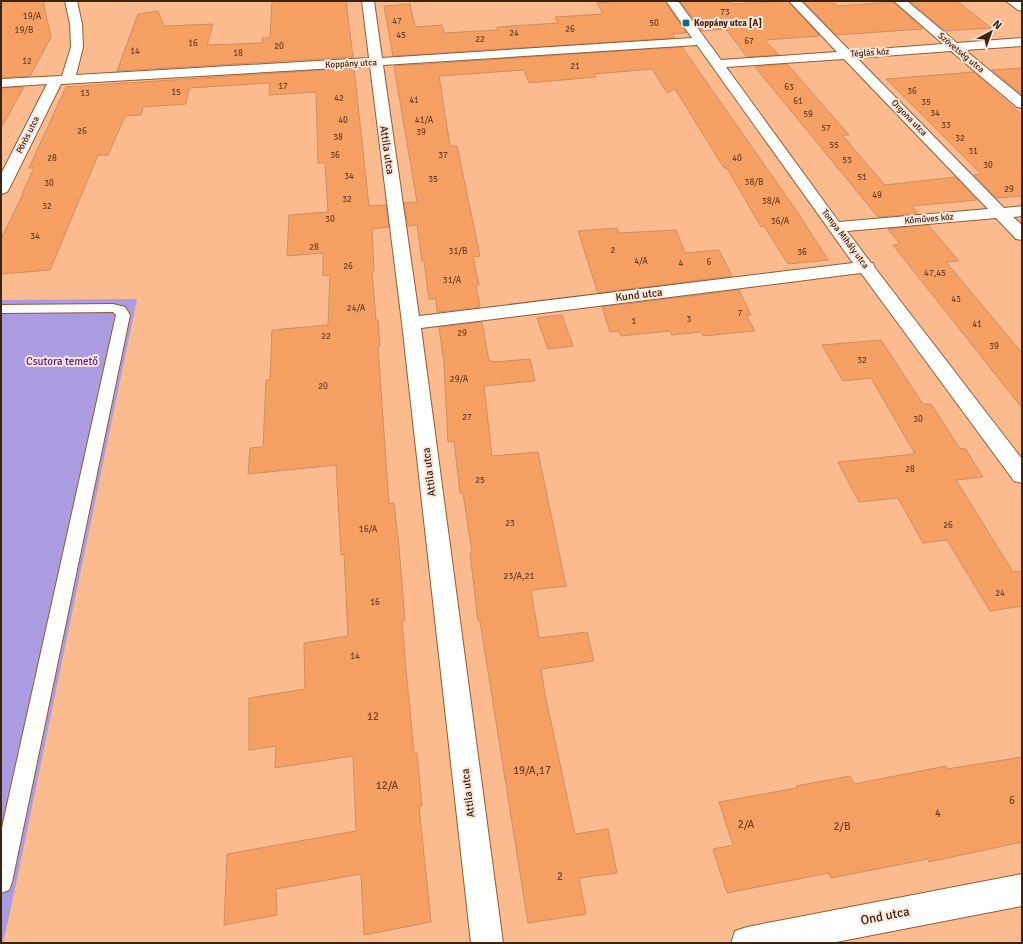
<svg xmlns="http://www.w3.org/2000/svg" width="1023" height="944" font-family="Signika,sans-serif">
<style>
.green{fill:#ab9be0}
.building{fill:#f7a064;stroke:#ce8f65}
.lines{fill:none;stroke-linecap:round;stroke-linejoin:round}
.service-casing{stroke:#945b31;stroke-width:2}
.minor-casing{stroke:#945b31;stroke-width:2}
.service{fill:#fff;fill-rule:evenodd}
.minor{fill:#fff;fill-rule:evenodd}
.poi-dot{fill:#006f9a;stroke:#fce7da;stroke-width:1.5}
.labels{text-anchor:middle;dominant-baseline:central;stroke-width:4;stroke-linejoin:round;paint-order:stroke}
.number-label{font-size:9px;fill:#6b4326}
.far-poi-label{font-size:9px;font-weight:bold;fill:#3c2412;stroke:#fce7da;text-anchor:start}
.far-street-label{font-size:9px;fill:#3c2412;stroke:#fce7da}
.street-label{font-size:11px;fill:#3c2412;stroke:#fce7da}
.park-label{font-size:11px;fill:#511b9e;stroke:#fce7da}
.near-number-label{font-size:11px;fill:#6b4326}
.near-street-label{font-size:13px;fill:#3c2412;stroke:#fce7da}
</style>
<rect width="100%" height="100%" fill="#fcbb8f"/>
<path class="green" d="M137 299 16 884 3 943H1V300Z"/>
<path class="building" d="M1 1H43L51 37 30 76 1 78Z
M272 1H346L353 57 117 71 138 14 158 11 164 26 213 24 207 45 262 43V38H270Z
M625 1H665L686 33 673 34 675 38 393 56 384 6 410 4 415 27 442 25 444 33 498 30 497 27 558 23 555 17 603 14 597 3Z
M680 1H729L731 4 788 1 820 36 765 40 779 55 747 57 726 29 702 31Z
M803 1H832L838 6 893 2 923 29 836 35Z
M910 1H957L991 28 945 31Z
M682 47 798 213 828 260 788 264 764 226 761 227 727 168H724L675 89 667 93 652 69 594 74 596 77 529 83 524 70 439 76 450 146H457L480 256 473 257 479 285H476L480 307 437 312 436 299H429L424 261H422L417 225 408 226 404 203 417 202 394 66Z
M787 64 849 135H842L885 185 955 177 977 200 912 206 918 214 878 217 755 67Z
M354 68 369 206 386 205 389 227 372 229 374 271 372 272 376 320H378L380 346 378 347 389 504 394 503 399 547 405 620 402 621 406 669 414 753H417L422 806H419L431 922 364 935 361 874 276 889 277 915 224 925 227 854 356 831 353 756 275 768 276 746 249 750V698L305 689 304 643 348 636 344 554 341 555 336 465 248 474 250 448 263 447 266 380H270L272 330 328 325 330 275 323 276V253L287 256 289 215 328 212 325 163H318L316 92 269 95 270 83 189 88 186 104 143 107 141 115 125 116 108 155H98L50 270 1 274V239L23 194H22L34 168H29L66 87Z
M1022 68V95L992 70Z
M973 72 1022 115V196L996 198 974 175 981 174 886 79Z
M24 87 1 128V88Z
M928 225 959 261 946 262 1022 353V408L893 245 900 244 888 229Z
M617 228 619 233 676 230 685 253 719 250 732 276 598 293 578 231Z
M739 290 751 315H746L755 331 703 336 701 332 672 335 670 331 621 336 619 331 610 332 602 307Z
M562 315 573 346 548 349 537 318Z
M482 322 489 361H494V362L530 359 535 381 484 386 492 456 538 452 566 586 531 590 539 638 587 632 594 661 541 669 545 694 575 834 608 829 617 873 579 878 586 914 528 923 480 621H478L470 553 472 552 463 493H460L454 441 448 442 444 364 439 327Z
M881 340 923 404H931L960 449 965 448 983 477 956 480 1013 572 1022 571V606L990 611 947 540 923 543 898 498 859 502 838 462 915 454 871 378 843 381 822 345Z
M1022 757V842L929 862 928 859 831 878 829 873 727 893 713 849 733 845 719 802 797 788 796 786 850 776 854 784 946 766 947 769Z"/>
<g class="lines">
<defs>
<path id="service" d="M113 304 125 307 130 315 12 882 9 890 1 893V832L116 315 113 312 1 313V305Z"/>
<path id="minor" d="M65 1H77L82 24 83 47 76 75 369 58 362 1H374L382 58 692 38 666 1H678L721 60 837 52 789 1H801L850 51 943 44 894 1H907L957 43 1022 38V46L965 50 1022 97V108L1017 107 951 51 857 58 1004 208 1022 206V216L1013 217 1022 225V240L1016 239 996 218 847 231 871 263H873L875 268 1022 459V483L1014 481 861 273 421 328 503 943H471L402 323 370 66 61 84 9 189 7 192 1 194V174L47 84 1 87V79L62 76 71 47 70 24ZM697 45 853 263 419 316 383 65ZM844 59 988 209 839 222 726 67Z
M1006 1H1020L1022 3V11L1018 10Z
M1022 874V906L831 943H731L735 931 747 927Z"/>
</defs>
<use href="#service" class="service-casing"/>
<use href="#minor" class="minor-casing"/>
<use href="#service" class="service"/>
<use href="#minor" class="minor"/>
</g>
<rect class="poi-dot" x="682" y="19" width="8" height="8" rx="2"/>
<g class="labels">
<g class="number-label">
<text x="725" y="12">73</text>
<text x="32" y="16">19/A</text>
<text x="397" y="21">47</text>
<text x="654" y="23">50</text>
<text x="570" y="29">26</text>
<text x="24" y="30">19/B</text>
<text x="514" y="33">24</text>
<text x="401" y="35">45</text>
<text x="480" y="39">22</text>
<text x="749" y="41">67</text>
<text x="193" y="43">16</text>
<text x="279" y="46">20</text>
<text x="135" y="51">14</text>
<text x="238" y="53">18</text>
<text x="27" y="61">12</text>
<text x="575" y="66">21</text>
<text x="283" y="86">17</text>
<text x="789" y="87">63</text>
<text x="912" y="91">36</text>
<text x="176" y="92">15</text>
<text x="85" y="93">13</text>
<text x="339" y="98">42</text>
<text x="414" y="100">41</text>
<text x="798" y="101">61</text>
<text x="926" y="102">35</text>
<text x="935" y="113">34</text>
<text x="808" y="114">59</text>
<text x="343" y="120">40</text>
<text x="424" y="120">41/A</text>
<text x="946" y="125">33</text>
<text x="826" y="128">57</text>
<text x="82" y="131">26</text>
<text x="421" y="132">39</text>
<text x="338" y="137">38</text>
<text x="960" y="138">32</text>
<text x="834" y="145">55</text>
<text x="973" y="151">31</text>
<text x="335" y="155">36</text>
<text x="443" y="155">37</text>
<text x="52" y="158">28</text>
<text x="737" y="158">40</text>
<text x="847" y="160">53</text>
<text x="988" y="165">30</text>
<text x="349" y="176">34</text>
<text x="862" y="177">51</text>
<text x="433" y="179">35</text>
<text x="754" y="182">38/B</text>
<text x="49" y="183">30</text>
<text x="1009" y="189">29</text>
<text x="877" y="195">49</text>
<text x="347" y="199">32</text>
<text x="771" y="201">38/A</text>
<text x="47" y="206">32</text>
<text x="330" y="219">30</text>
<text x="780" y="221">36/A</text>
<text x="35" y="236">34</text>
<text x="314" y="247">28</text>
<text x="613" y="250">2</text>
<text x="458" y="251">31/B</text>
<text x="802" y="252">36</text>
<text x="641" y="261">4/A</text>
<text x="709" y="262">6</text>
<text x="681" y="263">4</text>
<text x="348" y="266">26</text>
<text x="935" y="273">47,45</text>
<text x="452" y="280">31/A</text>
<text x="956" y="299">43</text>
<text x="356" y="308">24/A</text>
<text x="740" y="313">7</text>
<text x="689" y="319">3</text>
<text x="634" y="321">1</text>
<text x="977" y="324">41</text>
<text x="462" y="333">29</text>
<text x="326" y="336">22</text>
<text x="994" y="346">39</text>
<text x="862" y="360">32</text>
<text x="459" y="379">29/A</text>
<text x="323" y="386">20</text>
<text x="467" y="417">27</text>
<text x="918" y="419">30</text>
<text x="910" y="469">28</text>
<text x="480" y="480">25</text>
<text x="510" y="523">23</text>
<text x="948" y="525">26</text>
<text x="368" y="529">16/A</text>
<text x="519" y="576">23/A,21</text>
<text x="1000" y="593">24</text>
<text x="375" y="602">16</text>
<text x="355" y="656">14</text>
</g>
<g class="far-poi-label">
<text x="694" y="23">Koppány utca [A]</text>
</g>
<g class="far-street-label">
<text transform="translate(870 53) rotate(-4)">Téglás köz</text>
<text transform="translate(961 53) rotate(40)">Szövetség utca</text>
<text transform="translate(351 64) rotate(-3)">Koppány utca</text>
<text transform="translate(909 118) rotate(46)">Orgona utca</text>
<text transform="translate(28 135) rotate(-63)">Pörös utca</text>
<text transform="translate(929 219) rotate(-5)">Kőműves köz</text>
<text transform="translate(845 239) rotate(53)">Tompa Mihály utca</text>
</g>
<g class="street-label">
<text transform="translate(387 150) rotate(82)">Attila utca</text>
<text transform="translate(639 295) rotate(-7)">Kund utca</text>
<text transform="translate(429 472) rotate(-97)">Attila utca</text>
<text transform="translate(468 793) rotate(-97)">Attila utca</text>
</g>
<g class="park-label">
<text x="62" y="361">Csutora temető</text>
</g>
<g class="near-number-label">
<text x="373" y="716">12</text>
<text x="532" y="770">19/A,17</text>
<text x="387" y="785">12/A</text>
<text x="1012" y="800">6</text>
<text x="938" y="813">4</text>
<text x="746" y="824">2/A</text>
<text x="842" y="826">2/B</text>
<text x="560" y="876">2</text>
</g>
<g class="near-street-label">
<text transform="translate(885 916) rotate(-11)">Ond utca</text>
</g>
</g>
<rect width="1023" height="944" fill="none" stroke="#3c2412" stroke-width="4"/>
<g transform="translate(991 32) rotate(41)" stroke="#fce7da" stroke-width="3" paint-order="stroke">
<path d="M0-3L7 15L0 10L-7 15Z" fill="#3c2412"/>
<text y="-6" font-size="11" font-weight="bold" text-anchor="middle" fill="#3c2412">N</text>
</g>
</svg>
